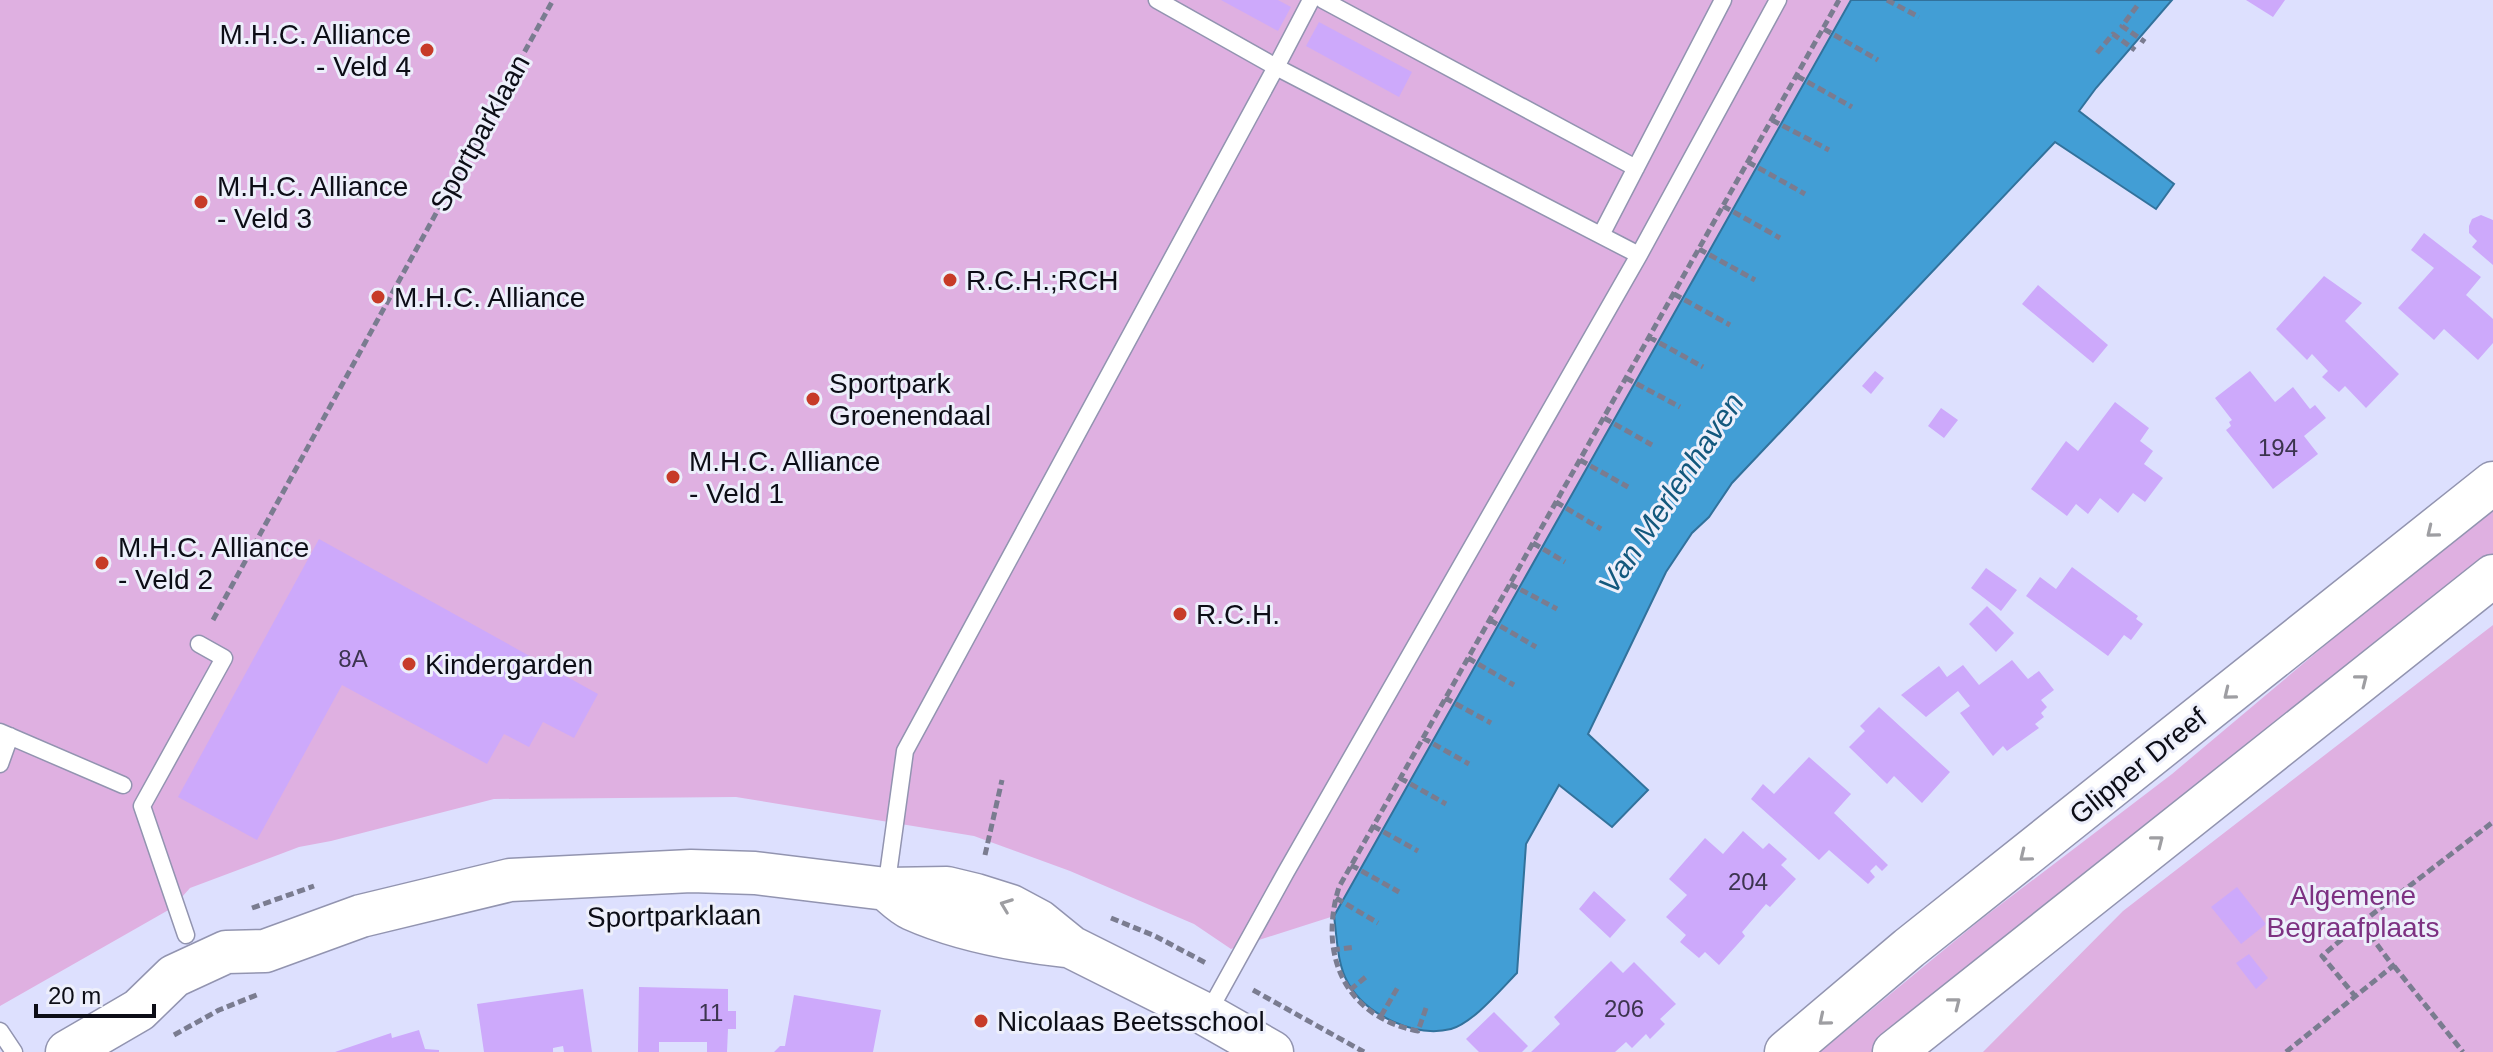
<svg xmlns="http://www.w3.org/2000/svg" width="2493" height="1052" font-family="Helvetica,sans-serif">
<style>
.green{fill:#dfb0e1}
.water{fill:#429ed5;stroke:#32729c;stroke-width:2}
.building{fill:#cda9fb}
.lines{fill:none;stroke-linecap:round;stroke-linejoin:round}
.service-casing{stroke:#9294b0;stroke-width:19}
.tertiary-casing{stroke:#9294b0;stroke-width:45}
.path{stroke:#7a7c90;stroke-width:5;stroke-dasharray:8 4;stroke-linecap:butt}
.service{stroke:#fff;stroke-width:16}
.tertiary{stroke:#fff;stroke-width:42}
.oneway{stroke:#9e9ea2}
.poi-dot{fill:#c73b28;stroke:#edeffb;stroke-width:3}
.labels{text-anchor:middle;dominant-baseline:central;stroke-width:6;stroke-linejoin:round;paint-order:stroke}
.number-label{font-size:24px;fill:#3c344f}
.poi-label{font-size:28px;fill:#0c0d16;stroke:#edeffb;text-anchor:start}
.street-label{font-size:28px;fill:#0c0d16;stroke:#edeffb}
.park-label{font-size:28px;fill:#7d3182;stroke:#edeffb}
.water-label{font-size:30px;font-style:italic;fill:#13587d;stroke:#edeffb}
</style>
<rect width="100%" height="100%" fill="#dde0fe"/>
<path class="green" d="M0 0H1850L1334 916 1231 949 1194 924 1070 871 974 836 736 797 494 799 331 841 299 847 190 888 172 908 0 1006Z
M2493 504V556L1877 1052H1820L1979 921 2172 774Z
M2493 625V1052H1983L2123 911Z"/>
<path class="water" d="M1851 0H2172L2096 88 2079 111 2174 184 2156 209 2055 142 1732 483 1709 517 1692 533 1666 572 1588 734 1648 790 1612 827 1559 785 1526 844 1517 973C1501 989 1473 1023 1451 1029 1415 1038 1366 1015 1348 983 1337 964 1337 937 1334 916Z"/>
<path class="building" d="M1221 0H1278L1291 7 1278 31Z
M2246 0H2285L2273 17Z
M1319 22 1412 72 1399 97 1306 46Z
M2481 215 2493 220V265L2472 247 2477 241 2469 233V226L2472 219Z
M2424 233 2481 277 2466 295 2493 319V343L2478 360 2444 329 2434 340 2398 308 2434 268 2411 250Z
M2324 276 2362 303 2345 321 2399 374 2366 408 2345 386 2339 392 2322 377 2328 371 2312 354 2307 360 2276 329Z
M2038 285 2108 345 2093 363 2022 304Z
M1875 371 1884 378 1871 394 1862 386Z
M2250 371 2275 402 2293 387 2310 409 2315 405 2326 418 2304 436 2318 454 2273 489 2226 430 2231 426 2229 422 2232 420 2215 398Z
M2115 402 2149 428 2140 441 2153 451 2144 464 2163 478 2145 502 2133 493 2118 513 2100 498 2088 514 2076 504 2067 516 2031 489 2066 441 2078 451Z
M1941 408 1958 420 1944 438 1928 426Z
M319 539 598 694 574 738 543 722 529 747 504 734 487 764 342 685 257 840 178 797Z
M2072 567 2138 616 2136 619 2143 624 2131 640 2124 635 2108 656 2026 596 2040 577 2056 589Z
M1986 568 2017 590 2001 611 1971 588Z
M1987 606 2014 633 1996 652 1969 624Z
M2012 660 2028 679 2039 671 2054 690 2041 700 2047 707 2041 713 2044 717 2035 724 2039 728 2007 751 2003 746 1993 756 1960 713 1970 706 1958 691 1926 717 1901 695 1939 666 1947 677 1963 665 1979 685Z
M1879 707 1950 772 1922 803 1894 776 1887 784 1849 747 1865 731 1860 726Z
M1809 757 1851 794 1834 813 1888 865 1882 871 1876 865 1870 871 1875 877 1868 884 1829 850 1819 860 1751 799 1763 784 1774 794Z
M1743 831 1763 849 1769 843 1787 859 1781 865 1796 879 1770 907 1766 904 1742 932 1745 936 1719 965 1705 952 1699 958 1680 942 1686 935 1666 917 1687 895 1669 879 1705 838 1723 854Z
M2237 887 2266 924 2241 944 2211 907Z
M1594 891 1626 920 1610 938 1579 909Z
M2249 954 2268 978 2256 989 2236 963Z
M1611 961 1623 973 1634 962 1676 1004 1660 1019 1665 1024 1650 1039 1646 1034 1632 1048 1626 1042 1615 1052H1531L1560 1024 1554 1017Z
M639 987 728 989V1011H736V1029H728L727 1052H707V1042H659V1052H638Z
M583 989 592 1052H564L563 1046 553 1048V1052H484L477 1004Z
M794 995 881 1010 873 1052H774L780 1046H785Z
M1494 1012 1528 1046 1522 1052H1479L1466 1039Z
M419 1030 425 1049 439 1050V1052H335L391 1033 392 1038Z"/>
<g class="lines">
<defs>
<path id="service" d="M1311 0 1276 67 1639 255
M1323 0 1636 168
M1601 235 1723 0
M0 732 123 785
M0 764 10 736
M886 889 905 751 1276 67 1157 0
M186 935 142 806 224 658 199 644
M1208 1013 1286 872 1639 255 1778 0
M0 1031 14 1052"/>
<path id="tertiary" d="M887 890C894 896 903 905 912 909 959 930 1013 940 1065 946
M67 1052 139 1010 174 976 226 952 265 951 361 916 510 880 691 871 755 873 886 889 947 888 976 895 1011 906 1039 921 1071 947 1207 1015 1272 1052
M1786 1052 1909 948 2493 483
M1894 1052 2493 576"/>
</defs>
<use href="#service" class="service-casing"/>
<use href="#tertiary" class="tertiary-casing"/>
<path class="path" d="M1887 0 1919 17
M2137 6 2122 26 2145 42
M1824 29 1878 60
M2097 53 2113 34 2135 50
M1797 76 1852 107
M1772 120 1829 150
M1748 162 1805 194
M1723 206 1780 238
M1699 249 1755 280
M1674 294 1730 325
M1649 337 1703 367
M1626 378 1680 407
M1604 418 1652 445
M1580 460 1628 487
M1556 502 1601 529
M1533 543 1565 562
M1510 584 1557 609
M213 620 553 0
M1490 620 1536 647
M1468 658 1514 685
M1445 698 1491 723
M1423 738 1469 764
M1400 778 1446 804
M1373 826 1418 851
M985 855 1002 780
M1351 865 1399 892
M1336 898 1378 923
M252 908 314 886
M1111 918 1155 936 1206 963
M2361 923 2493 822
M1332 950 1355 947
M2394 966 2463 1052
M1253 990 1364 1052
M1350 990 1367 976
M1426 1008 1418 1031C1345 1017 1318 955 1339 887L1839 0
M1381 1016 1398 987
M174 1035 219 1010 259 994
M2286 1052 2393 966 2361 923 2322 956 2355 996"/>
<use href="#service" class="service"/>
<use href="#tertiary" class="tertiary"/>
</g>
<defs><path id="oneway-chevron" d="M-2-3.5L2.5 0L-2 3.5" fill="none" stroke-width="1.6" stroke-linecap="round" stroke-linejoin="round" transform="scale(2)"/></defs>
<g class="oneway">
<use href="#oneway-chevron" transform="translate(2432 532) rotate(141)"/>
<use href="#oneway-chevron" transform="translate(2362 680) rotate(-38)"/>
<use href="#oneway-chevron" transform="translate(2229 694) rotate(141)"/>
<use href="#oneway-chevron" transform="translate(2158 841) rotate(-38)"/>
<use href="#oneway-chevron" transform="translate(2025 856) rotate(141)"/>
<use href="#oneway-chevron" transform="translate(1006 905) rotate(-159)"/>
<use href="#oneway-chevron" transform="translate(1955 1003) rotate(-38)"/>
<use href="#oneway-chevron" transform="translate(1824 1020) rotate(140)"/>
</g>
<g class="poi-dot">
<circle cx="427" cy="50" r="8"/>
<circle cx="201" cy="202" r="8"/>
<circle cx="950" cy="280" r="8"/>
<circle cx="378" cy="297" r="8"/>
<circle cx="813" cy="399" r="8"/>
<circle cx="673" cy="477" r="8"/>
<circle cx="102" cy="563" r="8"/>
<circle cx="1180" cy="614" r="8"/>
<circle cx="409" cy="664" r="8"/>
<circle cx="981" cy="1021" r="8"/>
</g>
<g class="labels">
<g class="number-label">
<text x="2278" y="447">194</text>
<text x="353" y="658">8A</text>
<text x="1748" y="881">204</text>
<text x="1624" y="1008">206</text>
<text x="711" y="1012">11</text>
</g>
<g class="poi-label">
<text x="411" y="34" text-anchor="end">M.H.C. Alliance<tspan x="411" dy="32">- Veld 4</tspan></text>
<text x="217" y="186">M.H.C. Alliance<tspan x="217" dy="32">- Veld 3</tspan></text>
<text x="966" y="280">R.C.H.;RCH</text>
<text x="394" y="297">M.H.C. Alliance</text>
<text x="829" y="383">Sportpark<tspan x="829" dy="32">Groenendaal</tspan></text>
<text x="689" y="461">M.H.C. Alliance<tspan x="689" dy="32">- Veld 1</tspan></text>
<text x="118" y="547">M.H.C. Alliance<tspan x="118" dy="32">- Veld 2</tspan></text>
<text x="1196" y="614">R.C.H.</text>
<text x="425" y="664">Kindergarden</text>
<text x="997" y="1021">Nicolaas Beetsschool</text>
</g>
<g class="street-label">
<text transform="translate(480 133) rotate(-61)">Sportparklaan</text>
<text transform="translate(2138 766) rotate(-39)">Glipper Dreef</text>
<text transform="translate(674 916) rotate(-1)">Sportparklaan</text>
</g>
<g class="park-label">
<text x="2353" y="895">Algemene<tspan x="2353" dy="32">Begraafplaats</tspan></text>
</g>
<g class="water-label">
<text transform="translate(1671 493) rotate(-56)">Van Merlenhaven</text>
</g>
</g>
<path d="M36 1004v12h118v-12" fill="none" stroke="#0c0d16" stroke-width="4"/>
<text x="48" y="1004" font-size="24" fill="#0c0d16" stroke="#edeffb" stroke-width="6" paint-order="stroke">20 m</text>
</svg>
